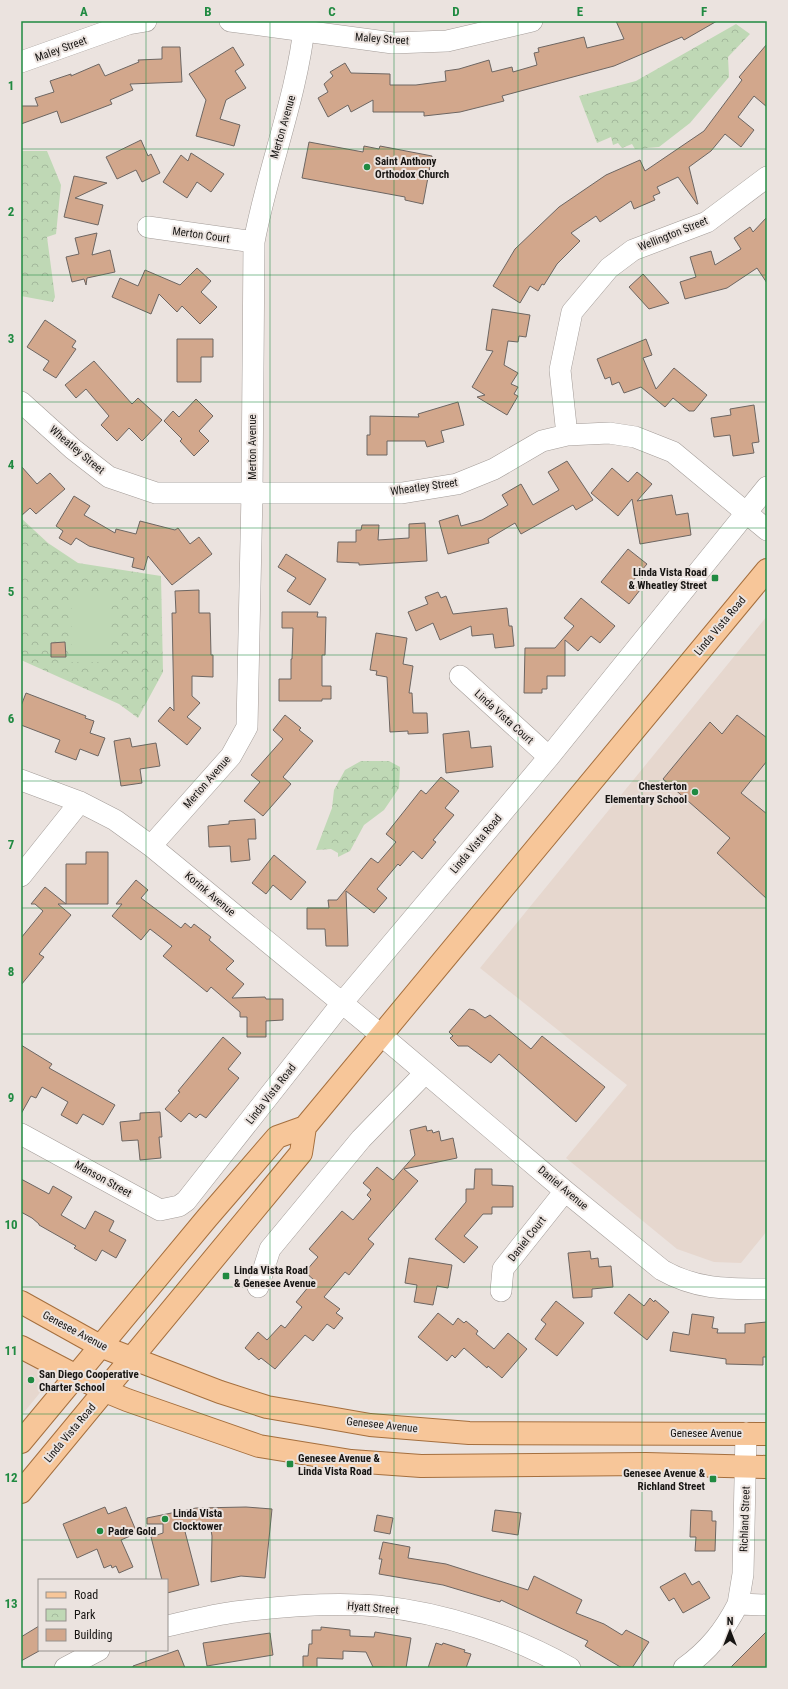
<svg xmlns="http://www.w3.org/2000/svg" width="788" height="1689" font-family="'Roboto Condensed',sans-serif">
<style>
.built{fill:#e6d7ce}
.park{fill:url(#park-crowns)}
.pitch{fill:#bfd8b5}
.building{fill:#d2a78c;stroke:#6d6662}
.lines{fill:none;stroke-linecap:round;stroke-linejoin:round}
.minor-casing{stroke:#a39c98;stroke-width:22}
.major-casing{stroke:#a56f3e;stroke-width:24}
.minor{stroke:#fff;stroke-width:21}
.major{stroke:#f7c699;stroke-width:22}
.grid{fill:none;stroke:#208a41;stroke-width:1;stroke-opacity:0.55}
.poi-dot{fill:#208a41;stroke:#ebe3df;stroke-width:1.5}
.labels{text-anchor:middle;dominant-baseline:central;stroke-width:4;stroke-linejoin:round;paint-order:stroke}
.street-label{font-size:11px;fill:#171513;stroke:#ebe3df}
.poi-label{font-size:11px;font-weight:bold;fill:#171513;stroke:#ebe3df;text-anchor:start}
.neatline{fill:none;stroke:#208a41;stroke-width:1.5}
.grid-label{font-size:13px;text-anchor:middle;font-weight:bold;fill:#208a41}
</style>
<defs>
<pattern id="park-crowns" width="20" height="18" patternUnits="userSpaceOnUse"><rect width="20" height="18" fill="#bfd8b5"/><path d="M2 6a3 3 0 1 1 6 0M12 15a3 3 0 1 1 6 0" fill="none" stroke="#a3b89b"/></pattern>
</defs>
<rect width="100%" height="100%" fill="#ebe3df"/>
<path class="built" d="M767 616V1231L741 1263 714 1262 677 1249 566 1158 627 1085 480 968Z
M21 1356 34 1363 40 1371 43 1389 21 1416Z"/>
<path class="park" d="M736 24 750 34 728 57 729 77 690 123 659 147 635 149 632 144 622 148 618 143 613 145 611 137 597 143 579 96 636 81Z
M21 151H47L61 185 56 234 47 237 55 297 53 302 21 296Z
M21 518 48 543 78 563 161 576 163 672 138 718 119 704 21 660Z
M361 761H389L400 767 399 788 384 810 364 825 350 851 338 857V853L331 849 316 850 332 808 334 790 345 770Z"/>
<path class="pitch" d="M72 593H109V662H72Z"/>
<path class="building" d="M616 21H717L684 40 682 37 614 66 502 96 504 101 460 112 424 116V112H373V100L351 112 348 105 328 117 318 98 328 92 324 84 333 76 330 72 345 63 351 73 390 74V85H416L446 81 445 71 459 69 489 60 492 72 512 67 513 72 537 65 534 53 539 52 538 48 584 37 587 48 624 39Z
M767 44V107L754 96 738 117 754 130 741 147 725 134 711 151 689 167 698 204H697L678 177 657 187 660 193 653 196 655 200 634 209 631 201 600 222 596 216 571 233 580 241 557 264 544 285 542 284 538 291 530 286 520 303 493 286 515 249 559 207 606 175 640 160 645 171 704 131 742 80 739 77Z
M162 47H180L182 82 130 84 133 90 110 100 112 104 70 120 61 123 57 111 21 124V106H38L35 98 54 92 50 81 71 74V76L99 64 105 76 139 62 138 60 162 59Z
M233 47 244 65 235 71 246 88 226 100 220 119 240 125 234 146 196 136 206 100 189 74Z
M141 140 148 156 151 154 160 173 142 182 136 170 117 179 106 157Z
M309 142 363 152 364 146 379 149 380 146 432 156 423 204 405 200V197L302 178Z
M191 153 224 174 211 192 197 182 187 198 163 182 181 155 188 161Z
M74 176 107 183 75 198 103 205 98 225 64 217Z
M767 217V283L757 268 727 288 685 299 680 282 696 277 690 257 711 251 715 265 741 249 734 238 750 227 753 232Z
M97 233 92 255 110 250 115 272 87 278 86 285 84 279 72 282 66 257 79 254 75 238Z
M197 268 211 281 201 292 217 307 200 324 182 306 177 312 159 294 151 314 112 297 120 278 138 286 145 270 180 285Z
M643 274 669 303 649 309 629 287Z
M492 309 530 315 526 337 519 336 518 342 508 341 504 365 518 373 511 384 518 387 514 394 518 396 507 415 477 397 485 395 472 387 493 351 486 350Z
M45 320 76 341 72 347 76 349 56 378 43 370 49 361 27 347Z
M177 339H213V357H201V382H177Z
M646 339 652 355 643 358 656 389 674 368 707 395 694 411H689L673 398 665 407 641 387 624 393 619 382 612 385 610 377 605 379 597 359Z
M94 361 132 404 138 398 162 420 142 441 129 428 117 441 101 425 109 416 86 389 76 398 65 385Z
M196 399 213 416 199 431 209 441 194 456 180 441 182 439 164 421 173 411 179 417Z
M458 402 464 425 441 431 444 442 427 447 425 441H387V455H367V435H370V416L419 417 418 414Z
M754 405 759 442 752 443 754 453 733 456 730 435 714 437 711 418 731 415 730 409Z
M567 461 593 500 576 510 573 505 521 534 515 523 488 539 489 543 448 554 439 521 458 515 461 526 482 520 508 505 502 495 521 484 533 505 559 490 548 472Z
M21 466 37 484 50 473 65 489 36 514 30 508 21 516Z
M612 468 628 482 637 472 652 484 637 501 672 495 676 515 688 513 691 535 640 544 632 499 618 516 591 493Z
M74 496 90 506 84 515 115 533 116 529 136 534 140 521 175 530 178 528 190 544 199 537 212 554 172 585 148 556 144 570 132 567 134 558 89 546 76 538 71 545 59 538 63 531 56 526Z
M425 523 427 561 359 565V563L337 562 338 542H356V530H361L362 525H379L378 540 409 538V524Z
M628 549 647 564 631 583 640 590 629 604 601 582Z
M286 554 326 579 310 605 287 591 296 578 278 567Z
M199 590V613H210L211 655H213V677L192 676V696L200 703 187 717 201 728 187 745 158 721 170 707 174 711 172 613H176L175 591Z
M438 592 441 598 446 596 453 614 507 608 509 626H512L514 646 495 648 493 634 472 636 471 626 440 640 433 623 416 631 408 612 428 604 425 597Z
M581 598 615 626 600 643 591 636 578 651 565 640V676H547V689H542V693H524L525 648H555L574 626 564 618Z
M282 612H318L317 617H326L325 655H322V686H331V699H322V701H279V679H291V659H292L293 628H282Z
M376 633 407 638 403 664 413 666 409 693H412L413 713H427L428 733 408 734V731L390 732 387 677 376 675 377 671 370 670Z
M65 642 66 657H51V643Z
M26 693 86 716 85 718 94 721 90 733 105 738 98 756 80 749 76 760 55 752 60 740 21 725V706Z
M285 715 301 728 299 730 313 741 283 777 291 784 263 816 244 801 260 782 251 775 283 739 273 730Z
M737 715 767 738V761L741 793 767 814V899L717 853 730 838 663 779 710 722 722 734Z
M469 731 471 748 491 746 493 767 446 773 443 734Z
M130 738 132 747 156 743 160 766 140 769 142 783 121 786 114 741Z
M441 777 459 791 445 808 454 815 433 840 436 842 422 859 413 851 400 866 398 864 377 889 387 898 374 913 346 891 348 946H326L325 929H307V908H329L328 900H337L371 858 378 863 396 842 386 834 421 790 426 794Z
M255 819 256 839H248L250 860 231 862 230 846 209 847 208 826 229 824V821Z
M86 852H108V904H66V864H86Z
M274 855 306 882 291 900 273 885 266 894 252 883Z
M136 880 148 890 141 898 181 928 185 923 191 928 194 924 211 937 209 940 234 961 226 969 244 984 232 998 265 997 266 999H283V1020L266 1021V1037H247V1017H240V1012L211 987 207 992 163 956 172 946 150 929 141 940 112 916 122 904H116Z
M45 887 66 904H58L71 915 39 954 44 957 21 985V938L43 911 35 904H31Z
M469 1009 474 1010 485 1018 490 1015 531 1049 542 1036 605 1087 576 1122 499 1054 491 1063 468 1046H458L450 1038 453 1036 449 1032Z
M223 1037 241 1053 228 1069 239 1078 206 1118 200 1114 196 1118 189 1113 181 1122 165 1109 180 1092 178 1091Z
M21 1045 52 1064 49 1068 115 1105 103 1125 83 1114 77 1124 61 1115 68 1102 42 1087 36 1098 31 1096 21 1114Z
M160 1112 162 1137H159L161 1158 140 1160 138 1140 122 1141 120 1122 140 1120V1113Z
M426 1126 427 1131 432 1130 433 1133 439 1131 441 1141 453 1138 457 1158 404 1169 418 1181 368 1239 374 1244 349 1275 345 1272 324 1297 340 1309 336 1313 343 1318 334 1329 327 1324 313 1341 305 1335 275 1369 261 1358 259 1360 245 1348 258 1332 267 1340 281 1325 285 1328 302 1307 296 1302 314 1280 305 1272 318 1257 309 1249 342 1211 353 1220 371 1199 367 1195 371 1190 363 1183 377 1167 393 1180 415 1155 410 1130Z
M475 1169H492V1185L513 1186V1207H492V1214H483L464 1236 478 1247 464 1263 435 1239 466 1202V1189H474Z
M21 1179 49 1194 53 1186 72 1197 61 1215 85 1229 95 1211 114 1221 109 1231 126 1240 116 1258 102 1250 96 1261 74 1248 76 1246 39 1225V1224L32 1218 21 1212Z
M590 1251 591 1259 598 1258 599 1267 611 1266 613 1287 592 1289V1297L573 1298 568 1253Z
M409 1258 452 1265 448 1288 437 1286 433 1305 414 1302 417 1285 405 1283Z
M629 1294 644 1306 650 1298 654 1302 655 1300 669 1312 647 1340 614 1313Z
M556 1301 584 1323 557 1356 535 1339 546 1324 541 1320Z
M438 1313 453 1325 458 1318 464 1323 466 1321 478 1331 476 1334 494 1349 508 1333 527 1349 502 1378 488 1366 487 1368 464 1348 455 1358 452 1355 447 1361 418 1337Z
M692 1314 714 1317 712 1328 718 1329 717 1333H745V1324L767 1322V1357H763V1365L726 1364V1359L670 1351 673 1332 689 1335Z
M105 1507 108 1514 126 1507 137 1533 121 1540 133 1567 119 1573 116 1566 112 1568 111 1565 104 1568 97 1549 77 1558 63 1524Z
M246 1507 272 1509 265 1578 241 1576 211 1582 212 1536 210 1524H183L199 1585 167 1593V1580H162L151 1537 163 1533V1524H147V1518L196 1508Z
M495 1510 521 1513 518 1535 492 1531Z
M691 1510 712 1511V1521H716L715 1551H695L696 1537H690Z
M377 1515 393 1518 390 1534 374 1531Z
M383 1542 410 1547 408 1558 446 1564 528 1590 534 1576 582 1600 576 1613 604 1624 622 1635 626 1630 649 1642 632 1668H622L585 1646 588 1641 501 1600 500 1602 443 1585 379 1574 382 1559H379Z
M685 1573 692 1585 699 1581 710 1598 683 1613 674 1598 669 1601 660 1587Z
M39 1626V1651L21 1661V1637Z
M321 1627 350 1630V1636L374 1637 375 1632 411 1638 406 1668 373 1667 366 1652 343 1651V1659L317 1658V1668H303V1656H308L309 1644H312V1630H321Z
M767 1631V1668H730Z
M270 1633 273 1655 207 1666 203 1643Z
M436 1643 442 1645 443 1643 465 1650 464 1652 471 1654 466 1668H428Z
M178 1650 185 1668H133V1666Z"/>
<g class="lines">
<defs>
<path id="minor" d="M230 21 393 43 447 41 532 21
M21 62 128 24 146 21
M148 227 254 242
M21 402 73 449 109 477 156 493H402L457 484 494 469 542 441 567 435 609 433 635 437 673 452 767 530
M567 435 560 370 572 312 609 268 633 250 707 222 767 177
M460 676 549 757
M21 780 80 802 115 820 151 846 381 1035 565 1191 662 1270C697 1290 728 1289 767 1289
M151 846 231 756 247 727 252 493 254 242C268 168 297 97 305 21
M21 876 80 802
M21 1134 160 1210 179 1206 186 1201 342 1003 549 757 767 487
M258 1287 270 1249 361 1139 425 1073
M501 1291 503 1269 565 1191
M738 1604 743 1574 746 1433
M167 1626C190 1621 212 1615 235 1612 282 1606 331 1602 378 1606 444 1613 512 1635 570 1668
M65 1668 99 1650
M684 1668C709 1650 724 1631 738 1604L767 1605"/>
<path id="major" d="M21 1302 100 1346 220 1392 267 1407 370 1425 469 1433 767 1434
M21 1347 105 1391 127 1400 259 1446 351 1461 421 1466 646 1464 767 1467
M21 1442 207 1218 277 1137 305 1127 767 570
M21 1492 301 1153 305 1127"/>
</defs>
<use href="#minor" class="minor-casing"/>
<use href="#major" class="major-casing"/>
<use href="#minor" class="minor"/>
<use href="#major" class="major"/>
</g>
<path class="grid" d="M146 21V1580M270 21V1668M394 21V1668M518 21V1668M642 21V1668M21 149H767M21 275H767M21 402H767M21 528H767M21 655H767M21 781H767M21 908H767M21 1034H767M21 1161H767M21 1287H767M21 1414H767M21 1540H767M146 1650V1668"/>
<g class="poi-dot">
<circle cx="367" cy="167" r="4"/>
<rect x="711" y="574" width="8" height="8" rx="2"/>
<circle cx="695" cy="792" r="4"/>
<rect x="222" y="1272" width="8" height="8" rx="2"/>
<circle cx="31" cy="1380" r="4"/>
<rect x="286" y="1460" width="8" height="8" rx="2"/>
<rect x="709" y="1475" width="8" height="8" rx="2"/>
<circle cx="165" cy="1519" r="4"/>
<circle cx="100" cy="1531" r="4"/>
</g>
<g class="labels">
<g class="street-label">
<text transform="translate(382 39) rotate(4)">Maley Street</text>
<text transform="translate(61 49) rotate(-20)">Maley Street</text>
<text transform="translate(283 127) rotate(-74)">Merton Avenue</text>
<text transform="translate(673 234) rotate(-22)">Wellington Street</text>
<text transform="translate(201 235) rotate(8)">Merton Court</text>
<text transform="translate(252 447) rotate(-90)">Merton Avenue</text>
<text transform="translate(77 450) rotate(40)">Wheatley Street</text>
<text transform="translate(424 487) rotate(-8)">Wheatley Street</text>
<text transform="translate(720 626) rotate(-50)">Linda Vista Road</text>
<text transform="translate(504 717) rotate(42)">Linda Vista Court</text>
<text transform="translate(207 782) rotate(-49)">Merton Avenue</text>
<text transform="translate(476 844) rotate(-50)">Linda Vista Road</text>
<text transform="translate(210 894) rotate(40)">Korink Avenue</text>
<text transform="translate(271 1094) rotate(-52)">Linda Vista Road</text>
<text transform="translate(103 1179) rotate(29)">Manson Street</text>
<text transform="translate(563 1188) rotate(40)">Daniel Avenue</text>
<text transform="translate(527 1239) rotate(-52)">Daniel Court</text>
<text transform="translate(75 1331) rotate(28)">Genesee Avenue</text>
<text transform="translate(382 1425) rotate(6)">Genesee Avenue</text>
<text transform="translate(70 1433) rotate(-50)">Linda Vista Road</text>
<text x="706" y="1433">Genesee Avenue</text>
<text transform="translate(745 1519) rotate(-88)">Richland Street</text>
<text transform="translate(373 1608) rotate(5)">Hyatt Street</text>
</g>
<g class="poi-label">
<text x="375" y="161">Saint Anthony<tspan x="375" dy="13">Orthodox Church</tspan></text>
<text x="707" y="572" text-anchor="end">Linda Vista Road<tspan x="707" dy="13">&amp; Wheatley Street</tspan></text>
<text x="687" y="786" text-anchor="end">Chesterton<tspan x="687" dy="13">Elementary School</tspan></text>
<text x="234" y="1270">Linda Vista Road<tspan x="234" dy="13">&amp; Genesee Avenue</tspan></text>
<text x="39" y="1374">San Diego Cooperative<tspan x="39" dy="13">Charter School</tspan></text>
<text x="298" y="1458">Genesee Avenue &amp;<tspan x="298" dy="13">Linda Vista Road</tspan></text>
<text x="705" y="1473" text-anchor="end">Genesee Avenue &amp;<tspan x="705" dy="13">Richland Street</tspan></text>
<text x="173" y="1513">Linda Vista<tspan x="173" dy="13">Clocktower</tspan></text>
<text x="108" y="1531">Padre Gold</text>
</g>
</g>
<rect width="788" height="1689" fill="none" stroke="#ebe3df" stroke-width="44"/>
<rect x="38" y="1579" width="130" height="72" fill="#ebe3df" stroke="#96918d"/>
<rect x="46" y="1592" width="20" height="6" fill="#f7c699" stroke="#96918d"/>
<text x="74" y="1599" font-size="12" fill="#171513">Road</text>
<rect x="46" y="1609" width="20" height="12" fill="url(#park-crowns)" stroke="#96918d"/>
<text x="74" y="1619" font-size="12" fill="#171513">Park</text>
<rect x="46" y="1629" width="20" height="12" fill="#d2a78c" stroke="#96918d"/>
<text x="74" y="1639" font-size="12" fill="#171513">Building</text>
<g transform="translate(730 1631)" stroke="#ebe3df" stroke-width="3" paint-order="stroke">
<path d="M0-3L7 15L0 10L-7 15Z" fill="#171513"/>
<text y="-6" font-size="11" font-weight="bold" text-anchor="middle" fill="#171513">N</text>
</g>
<rect x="22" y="22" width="744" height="1645" class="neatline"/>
<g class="grid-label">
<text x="84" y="16">A</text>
<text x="208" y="16">B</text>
<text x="332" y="16">C</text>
<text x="456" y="16">D</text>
<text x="580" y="16">E</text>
<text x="704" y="16">F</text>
<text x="11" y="90">1</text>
<text x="11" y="216">2</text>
<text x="11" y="343">3</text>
<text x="11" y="469">4</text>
<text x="11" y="596">5</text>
<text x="11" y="723">6</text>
<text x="11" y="849">7</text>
<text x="11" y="976">8</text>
<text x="11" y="1102">9</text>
<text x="11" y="1229">10</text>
<text x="11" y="1355">11</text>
<text x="11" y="1482">12</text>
<text x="11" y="1608">13</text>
</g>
</svg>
